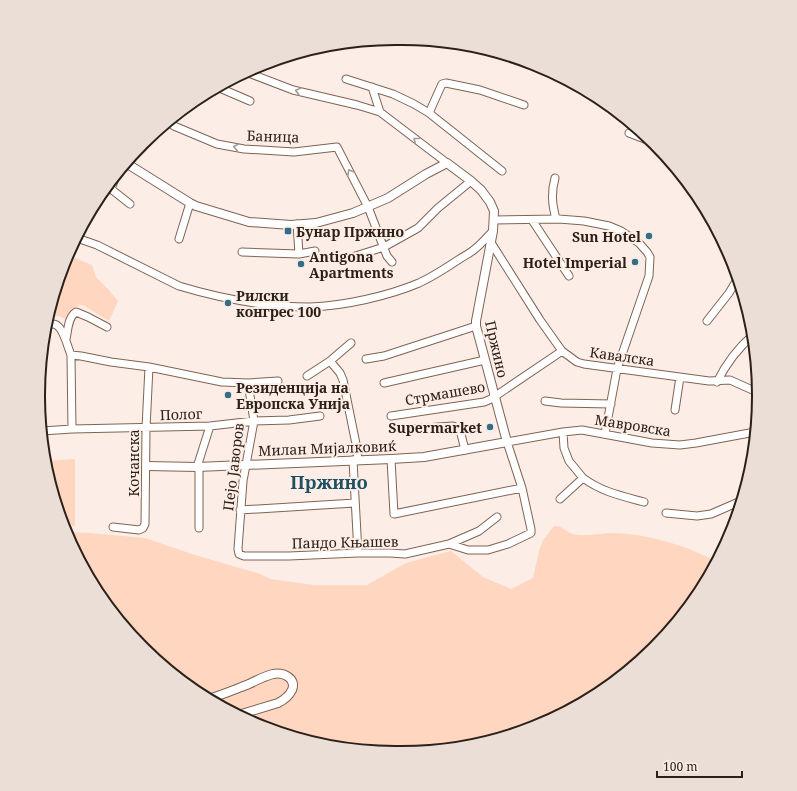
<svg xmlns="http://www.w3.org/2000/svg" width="797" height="791" font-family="'Noto Serif',serif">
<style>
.green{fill:#ffd6c0}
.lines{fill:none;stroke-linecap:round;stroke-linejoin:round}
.minor-casing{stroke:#806353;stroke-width:9}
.tertiary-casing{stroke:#806353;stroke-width:10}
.minor{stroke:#fff;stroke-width:7}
.tertiary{stroke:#fff;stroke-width:8}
.oneway{stroke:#a09b98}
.poi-dot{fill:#326e85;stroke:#fceee7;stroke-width:1.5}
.labels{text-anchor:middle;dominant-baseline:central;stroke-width:4;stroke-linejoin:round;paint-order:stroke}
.street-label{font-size:14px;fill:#2c2019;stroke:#fceee7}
.poi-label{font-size:14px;font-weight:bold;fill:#2c2019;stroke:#fceee7;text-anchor:start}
.district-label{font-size:18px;font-weight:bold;fill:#1f4f62;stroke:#fceee7}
.rim{fill:none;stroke:#2c2019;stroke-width:2}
</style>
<rect width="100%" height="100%" fill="#fceee7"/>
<path class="green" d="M73 257 92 265 96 277 108 289 118 301 109 321 83 305C73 304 72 313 67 320L59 316 48 317 65 259Z
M75 459V526H63L44 461Z
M554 526C564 526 564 531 573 534 584 537 601 533 613 533 649 534 684 545 716 561L699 594 654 648 600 693 539 726 471 746 401 753 326 746 259 726 197 693 143 648 98 594 94 585V582L91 581 65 532 90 533 145 538 192 554 260 574 271 579 314 585H367L406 563 451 551 483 577 511 589 533 578 539 551 543 540Z"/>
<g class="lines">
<defs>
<path id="minor" d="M246 72 293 90 357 105 380 112 447 163
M346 79 393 94 414 104 429 113 502 171
M219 86 222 89 250 101
M372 87 380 112
M429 113 442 84 446 83 480 90 524 105
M168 122 174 126 217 144 244 149 294 152 337 147 368 207 387 256 392 262
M629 133 655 143
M116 176 111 189 130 204
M555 178C551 193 552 204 556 219
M494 220 559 219 584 221 609 226 621 231 639 243 647 252 650 257 649 276 617 369 605 434
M532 220 569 276
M297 224 299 254
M77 238 97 245 179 286C219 298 267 307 310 307 344 306 388 296 419 283 432 277 446 268 458 260 464 256 471 253 476 248 482 243 487 237 493 231
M179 239 190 203
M490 241 540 320 562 351 577 362 584 364 709 381 730 380 759 393
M242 252 299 254 315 251
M349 258 384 247 418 228 438 208 471 181
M707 321 729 293 738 278
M45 329C60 311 67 346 71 355
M66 339C68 330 68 317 76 312L88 317 107 327
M366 359 384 356 476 326
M330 361 340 373 343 380 356 444 358 460
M307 376 330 361 351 343
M717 382C726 364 738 348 753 335
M248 383 254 421 243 481 238 549 239 554 244 556H289L358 553H390L405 554 449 544 468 550H488L508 544 531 533V529L522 488 507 442 563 432 582 430 652 443 680 445 696 443 755 432
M384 383 485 360
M545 401 561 403 611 404
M675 410 680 377
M391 416 484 402 491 399 562 351
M72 429 71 355 81 356 111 362 149 367 222 382 248 383 278 381
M410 429 453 426 460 430 465 450
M42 431 72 429 210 426 254 421 289 420 320 416
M391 459 394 514 522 488
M353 460 358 553
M197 467 210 426
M583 478C602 492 622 496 644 502
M560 499 583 478 569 461 564 448 563 432
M240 510 355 503
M666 513 697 516 711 514 741 501
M113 527 139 530 143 528 145 524 146 428 149 367
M199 528V466
M449 544 479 531 497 517"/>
<path id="tertiary" d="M126 163 190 203 196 206 249 222 291 225 316 223 353 213 388 198 426 174 447 163 471 181 481 190 490 202 494 211 493 231 476 321V326L507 442 424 457 391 459 197 467 147 466
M208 699C222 695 236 689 249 684 257 680 265 676 273 674 283 672 297 678 292 690 289 696 284 700 278 703L238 715"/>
</defs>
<use href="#minor" class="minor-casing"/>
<use href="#tertiary" class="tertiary-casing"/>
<use href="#minor" class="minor"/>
<use href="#tertiary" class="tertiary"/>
</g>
<defs><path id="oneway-chevron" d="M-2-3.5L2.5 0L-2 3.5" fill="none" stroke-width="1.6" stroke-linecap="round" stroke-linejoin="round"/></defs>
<g class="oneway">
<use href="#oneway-chevron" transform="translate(298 91) rotate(-165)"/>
<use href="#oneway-chevron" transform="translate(416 140) rotate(-142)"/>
<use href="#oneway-chevron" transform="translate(236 147) rotate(-169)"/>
<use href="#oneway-chevron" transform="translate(350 172) rotate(-118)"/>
</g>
<g class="poi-dot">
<rect x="284" y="227" width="8" height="8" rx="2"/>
<circle cx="649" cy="236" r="4"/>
<circle cx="635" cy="262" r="4"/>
<circle cx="301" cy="264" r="4"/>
<circle cx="228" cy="303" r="4"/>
<circle cx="228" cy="395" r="4"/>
<circle cx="490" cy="427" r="4"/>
</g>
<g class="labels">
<g class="street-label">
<text transform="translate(273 136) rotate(2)">Баница</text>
<text transform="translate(497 349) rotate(77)">Пржино</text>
<text transform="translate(622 356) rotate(8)">Кавалска</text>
<text transform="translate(445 393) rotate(-10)">Стрмашево</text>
<text transform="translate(181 414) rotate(-2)">Полог</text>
<text transform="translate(633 425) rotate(9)">Мавровска</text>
<text transform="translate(327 448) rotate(-2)">Милан Мијалковиќ</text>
<text transform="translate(133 463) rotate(-90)">Кочанска</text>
<text transform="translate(233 467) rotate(-83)">Пејо Јаворов</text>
<text transform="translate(345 542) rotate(-1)">Пандо Књашев</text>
</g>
<g class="poi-label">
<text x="296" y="231">Бунар Пржино</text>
<text x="641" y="236" text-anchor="end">Sun Hotel</text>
<text x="309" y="256">Antigona<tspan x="309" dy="16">Apartments</tspan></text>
<text x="627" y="262" text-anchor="end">Hotel Imperial</text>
<text x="236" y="295">Рилски<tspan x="236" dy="16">конгрес 100</tspan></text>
<text x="236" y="387">Резиденција на<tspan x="236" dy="16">Европска Унија</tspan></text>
<text x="482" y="427" text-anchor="end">Supermarket</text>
</g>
<g class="district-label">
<text x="329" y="482">Пржино</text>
</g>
</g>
<path d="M0 0H797V791H0ZM395 45H402A350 350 0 0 1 752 395V396A350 350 0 0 1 402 746H395A350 350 0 0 1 45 396V395A350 350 0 0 1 395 45Z" fill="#ebded7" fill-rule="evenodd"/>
<path class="rim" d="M395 45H402A350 350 0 0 1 752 395V396A350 350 0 0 1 402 746H395A350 350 0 0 1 45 396V395A350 350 0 0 1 395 45Z"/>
<path d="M657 771v6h85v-6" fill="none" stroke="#2c2019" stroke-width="2"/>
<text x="663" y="771" font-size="12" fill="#2c2019" stroke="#fceee7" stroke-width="3" paint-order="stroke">100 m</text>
</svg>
